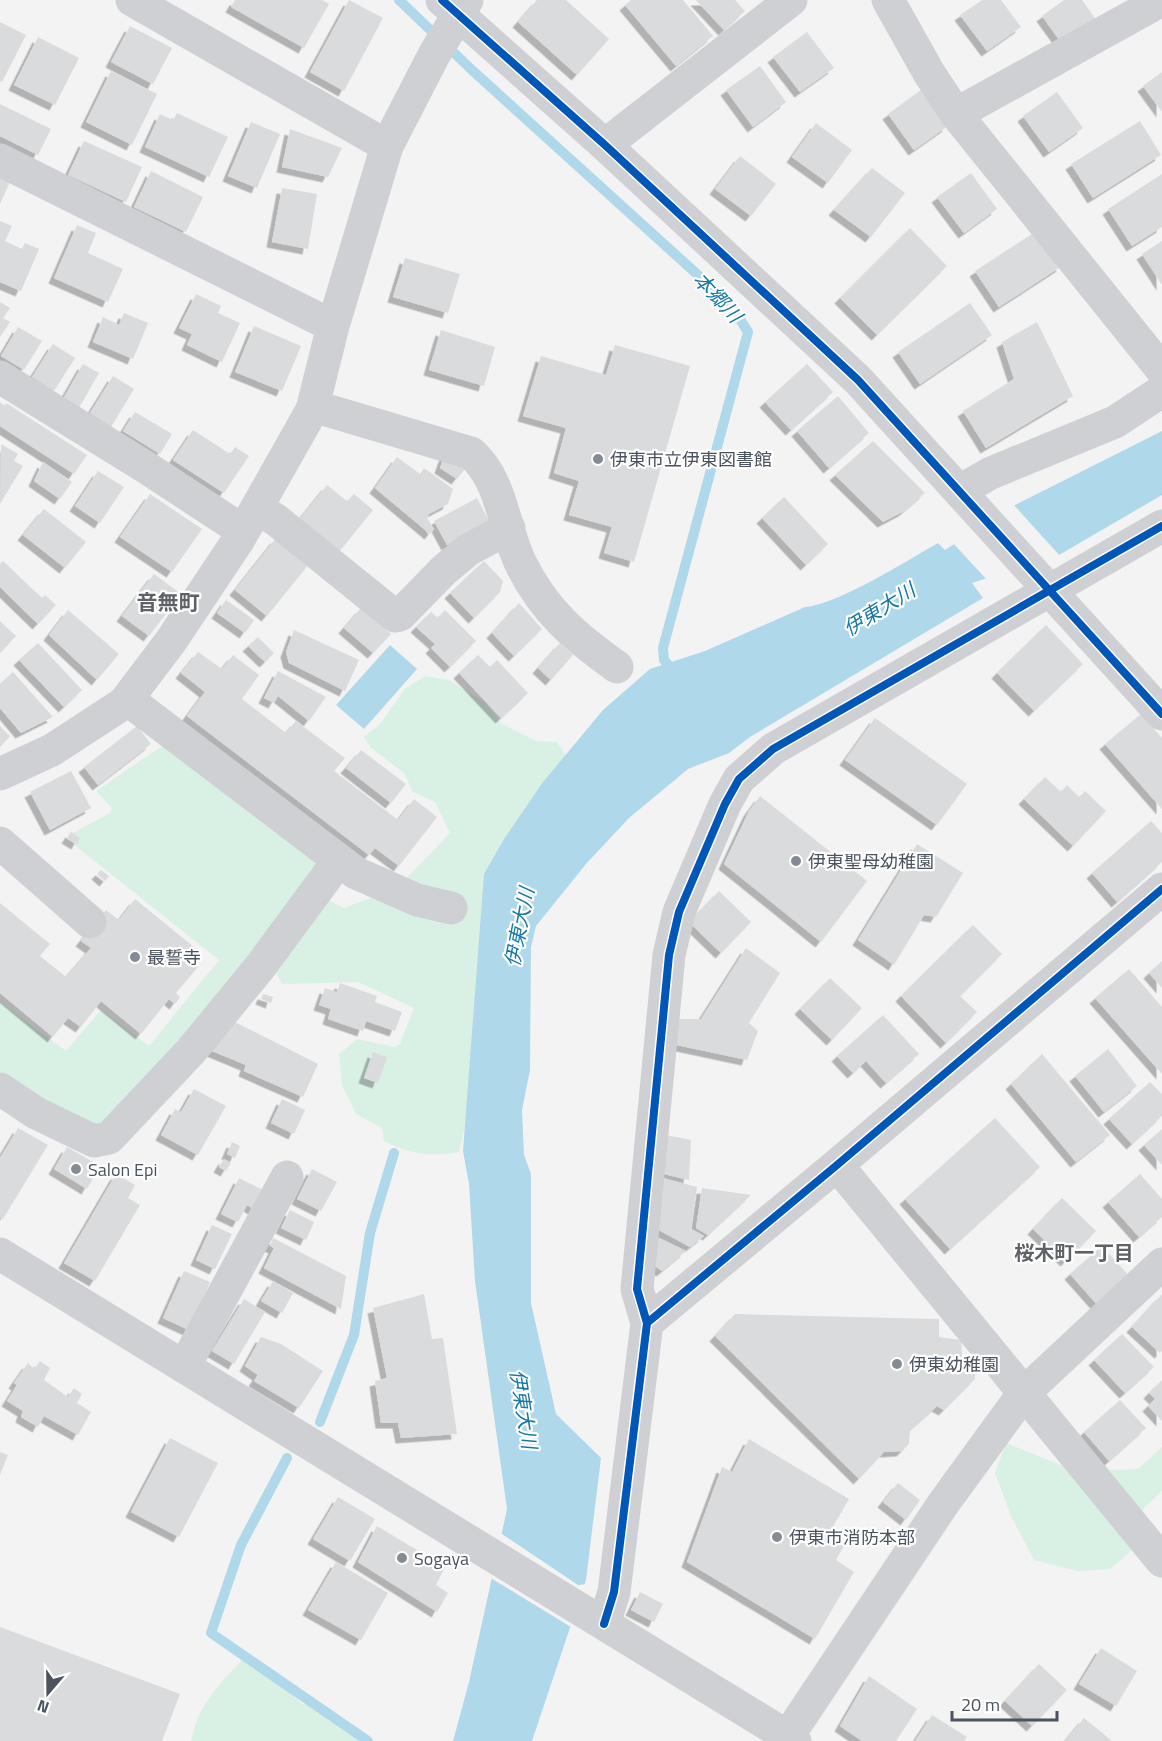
<svg xmlns="http://www.w3.org/2000/svg" width="1162" height="1741" font-family="'Titillium Web','Noto Sans JP',sans-serif">
<style>
.green{fill:#d9f0e5}
.water{fill:#b0d8eb}
.pier{fill:#f3f3f3}
.lines{fill:none;stroke-linecap:round;stroke-linejoin:round}
.stream{stroke:#b0d8eb;stroke-width:10}
.building{fill:#dadbdd;filter:url(#shadow)}
.minor{stroke:#ced0d3;stroke-width:33}
.cycleway-casing{stroke:#fff;stroke-width:11}
.cycleway{stroke:#0057b8;stroke-width:8}
.poi-dot{fill:#858b92;stroke:#fff;stroke-width:2}
.labels{text-anchor:middle;dominant-baseline:central;stroke-width:4.5;stroke-linejoin:round;paint-order:stroke}
.poi-label{font-size:18px;fill:#4a535e;stroke:#fff;text-anchor:start}
.water-label{font-size:20px;font-style:italic;fill:#1478a7;stroke:#fff}
.neighbourhood-label{font-size:20px;font-weight:bold;fill:#5e6166;stroke:#fff}
.quarter-label{font-size:21px;font-weight:bold;fill:#5e6166;stroke:#fff}
</style>
<defs>
<filter id="shadow"><feDropShadow dx="-5.5" dy="5.5" stdDeviation="0" flood-color="#0004"/></filter>
</defs>
<rect width="100%" height="100%" fill="#f3f3f3"/>
<path class="green" d="M425 676 449 680 484 702 502 724 536 741 557 742 570 762 475 1081 459 1152C428 1157 411 1154 384 1141L382 1128 356 1114 342 1085 339 1054 357 1039 395 1047 400 1044 414 1008 358 982 282 984 274 969 327 899 344 908 397 888 450 833 435 802 413 792 404 773 371 748 364 737 380 724 405 689Z
M162 746 322 864 240 975 99 1127 0 1077V1002L66 1051 101 1010 149 1046 219 960 68 840 71 834 110 813 112 808 96 791Z
M1006 1443 1078 1472 1138 1469 1162 1447V1491L1143 1509 1139 1544 1110 1569 1078 1571 1034 1560 1011 1516 995 1473Z
M242 1660 265 1669 302 1704 328 1707 372 1741H191C199 1704 217 1687 242 1660Z"/>
<path class="water" d="M1162 431V495L1059 555 972 583 983 598 750 737 729 753 688 769 629 818 586 864 536 926 531 947 530 1070 522 1110 524 1155 531 1174V1303L556 1414 601 1458 586 1580 532 1741H453L469 1682 507 1509 475 1281 469 1184 463 1151 484 874 504 839 543 782 603 710 650 669 705 651 805 607C837 605 908 560 938 543L945 550 1011 507Z
M390 645 417 669 364 729 336 705Z"/>
<path class="pier" d="M1012 503 1061 557 988 581 952 542Z
M499 1532 578 1585 588 1584 574 1629 489 1577Z"/>
<g class="lines">
<path class="stream" d="M399 0 473 71 731 305 748 332 663 648 664 660 675 673
M320 1422 354 1335 370 1233 394 1153
M287 1458 241 1545 211 1633 368 1741"/>
</g>
<path class="building" d="M235 0H322L329 4 304 48 231 7Z
M349 0 383 18 344 91 310 72Z
M537 0H566L609 39 577 75 518 22Z
M631 0H683L713 36 676 66 625 5Z
M696 0H735L745 11 724 30Z
M982 0H1001L1021 27 987 51 960 15Z
M1064 0H1082L1102 28 1068 52 1042 16Z
M0 22 26 35 2 82 0 81Z
M130 26 172 48 153 84 111 62Z
M807 32 834 68 800 92 773 57Z
M38 37 79 58 55 105 14 85Z
M760 66 786 102 753 127 726 90Z
M111 71 157 94 132 145 86 122Z
M1162 72V112L1143 86Z
M921 90 948 126 914 150 888 114Z
M1057 92 1083 128 1049 152 1023 116Z
M0 104 51 129 38 155 0 136Z
M177 113 228 137 209 177 145 147 160 114 173 120Z
M1140 121 1161 155 1093 198 1071 164Z
M251 122 280 134 257 188 228 176Z
M816 123 852 150 828 183 792 157Z
M290 129 342 148 328 177 282 167Z
M84 141 142 167 126 202 68 175Z
M740 156 776 184 751 216 715 189Z
M872 168 905 193 871 237 834 210Z
M151 171 203 197 186 232 134 207Z
M971 173 997 209 964 233 937 197Z
M1162 174V227L1132 246 1108 209Z
M0 177 10 182 0 204Z
M282 188 317 194 308 249 272 242Z
M0 221 12 226 5 241 22 249 25 243 39 249 21 291 0 282Z
M77 225 96 233 88 253 123 269 108 302 54 278Z
M910 228 947 266 877 335 840 298Z
M1038 230 1062 266 999 307 975 271Z
M1162 241V285L1142 254Z
M405 258 460 274 448 313 393 297Z
M196 294 221 306 218 313 240 323 222 362 187 345 192 334 179 328Z
M0 302 10 308 3 318 10 322 0 337Z
M970 303 992 335 920 384 898 352Z
M124 313 148 323 133 359 93 342 103 317 119 325Z
M1037 322 1073 396 986 448 963 411 1014 379 1002 342Z
M254 326 301 346 282 391 235 372Z
M18 327 42 341 24 370 1 356Z
M441 330 495 347 484 386 429 370Z
M53 344 75 358 54 391 32 377Z
M615 345 690 366 634 562 604 553 612 527 569 515 579 481 554 473 566 428 523 416 541 356 606 375Z
M83 364 99 373 79 408 63 399Z
M807 364 833 392 791 430 765 402Z
M113 376 134 389 111 427 90 413Z
M838 396 869 433 829 468 797 431Z
M0 402 5 406 6 403 87 455 74 474 0 426Z
M135 412 172 434 160 454 123 431Z
M193 430 230 454 235 447 249 456 224 493 173 460Z
M873 441 925 493 904 511 883 522 835 475Z
M1 444 18 454 14 461 23 466 0 504Z
M445 454 468 465 457 479 440 468Z
M397 457 420 474 424 468 453 489 448 504 429 514 427 518 434 529 430 534 375 488Z
M43 462 72 482 60 499 34 481Z
M98 471 124 487 100 523 75 506Z
M327 485 347 501 354 494 373 510 339 552 299 520Z
M150 494 202 529 172 572 120 537Z
M784 497 828 544 806 565 762 518Z
M477 498 490 523 447 545 434 521Z
M44 509 86 542 65 568 23 535Z
M276 538 309 564 267 616 235 590Z
M3 561 42 598 45 595 56 605 38 624 0 587V564Z
M484 561 503 581 500 592 474 618 450 593Z
M154 574 181 594 149 636 122 616Z
M226 600 254 620 245 633 217 613Z
M519 603 542 629 514 656 492 633Z
M361 608 391 634 373 653 344 628Z
M68 610 119 654 97 680 49 635Z
M445 610 476 641 450 667 431 648 435 644 416 627 431 612 438 618Z
M0 621 16 636 0 653Z
M1046 625 1083 664 1034 711 997 673Z
M294 630 359 660 345 691 289 663 286 652Z
M258 637 274 653 265 662 248 646Z
M38 643 82 690 64 707 19 660Z
M560 643 573 655 551 680 538 668Z
M198 652 222 669 233 655 259 675 242 699 286 733 296 721 345 758 334 771 398 820 414 799 437 817 399 866 375 848 369 855 187 716 205 692 181 673Z
M478 655 490 667 497 660 528 693 501 718 459 673Z
M278 671 326 697 309 721 278 696 274 703 264 698Z
M13 672 53 717 21 733 0 708V684Z
M1141 714 1162 738V809L1105 744Z
M875 718 967 784 937 825 845 760Z
M0 726 10 736 0 747Z
M137 726 151 744 98 785 84 767Z
M361 750 406 784 391 803 346 768Z
M71 771 91 808 50 830 30 792Z
M1045 777 1061 792 1067 785 1079 797 1085 791 1106 811 1073 846 1024 799Z
M760 796 867 881 821 942 724 864 749 811Z
M1151 821 1162 833V862L1117 902 1092 873Z
M71 832 80 838 77 844 67 838Z
M917 844 963 873 936 917 924 915 894 965 858 940Z
M101 870 109 876 105 881 97 874Z
M719 891 751 922 721 953 689 922Z
M135 899 200 952 192 962 198 967 176 993 180 997 175 1004 169 999 141 1034 101 1001 81 1027 68 1018 53 1037 0 993V903L50 944 40 956 66 977 91 948 81 941 106 910 119 920Z
M973 925 1002 954 960 996 977 1012 946 1043 901 996Z
M746 948 780 973 749 1023 758 1031 747 1060 672 1044 677 1019H701Z
M1162 961V988L1149 973Z
M1129 969 1162 1007V1074L1095 998Z
M830 978 862 1008 832 1040 800 1009Z
M340 983 377 996 375 1002 402 1012 395 1031 366 1021 363 1031 328 1019 331 1009 319 1005 325 988 337 992Z
M263 994 273 997 271 1003 261 999Z
M883 1015 919 1054 886 1083 866 1061 853 1073 837 1056Z
M235 1022 318 1064 303 1097 244 1071 246 1065 212 1051Z
M1108 1049 1137 1086 1104 1112 1075 1076Z
M373 1052 387 1057 378 1083 364 1078Z
M1042 1054 1110 1135 1076 1162 1011 1084Z
M1150 1082 1162 1094V1116L1132 1144 1109 1119Z
M194 1089 226 1106 198 1155 161 1135 175 1109 181 1112Z
M282 1099 305 1110 294 1134 271 1123Z
M995 1118 1040 1167 950 1249 905 1199Z
M18 1128 48 1145 3 1219 0 1217V1158Z
M1162 1129V1165L1144 1145Z
M666 1135 691 1140 689 1180 664 1174Z
M232 1142 240 1146 235 1158 227 1154Z
M67 1147 100 1166 87 1189 54 1169Z
M224 1159 231 1163 226 1171 219 1167Z
M312 1169 337 1182 321 1211 297 1199Z
M116 1174 135 1185 128 1198 140 1205 95 1281 64 1263Z
M1140 1174 1162 1199V1217L1139 1237 1108 1202Z
M239 1178 263 1190 254 1209 247 1205 238 1222 221 1214Z
M663 1178 697 1187 691 1229 704 1236 690 1247 657 1229Z
M702 1188 751 1195 708 1235 696 1228Z
M1062 1198 1096 1231 1066 1261 1033 1229Z
M290 1210 314 1222 306 1240 281 1228Z
M212 1225 232 1234 215 1269 196 1260Z
M657 1237 686 1251 662 1271 652 1264Z
M273 1238 346 1276 341 1309 264 1268 274 1248 270 1246Z
M1102 1246 1133 1280 1101 1309 1070 1274Z
M184 1271 210 1282 189 1330 163 1318Z
M273 1281 293 1293 282 1313 261 1301Z
M424 1294 432 1339 443 1338 457 1434 401 1438 398 1423H381L375 1381 387 1378 373 1308Z
M1162 1294V1351L1160 1353 1132 1327Z
M244 1299 265 1312 234 1364 212 1351Z
M735 1314 939 1319V1337L961 1340 962 1356 976 1359 975 1379 944 1410 937 1406 910 1430 909 1444 902 1451 884 1452 859 1479 715 1336Z
M1122 1334 1154 1367 1125 1393 1094 1360Z
M261 1337 281 1344 323 1371 299 1408 254 1381 258 1375 245 1366Z
M40 1361 50 1368 44 1380 68 1397 74 1388 82 1394 77 1403 91 1412 78 1435 44 1416 38 1427 21 1417 23 1411 7 1401 17 1385 14 1383 28 1363 34 1369Z
M1162 1380V1421L1148 1406 1155 1399 1149 1393Z
M1120 1400 1146 1428 1109 1461 1084 1432Z
M170 1438 218 1463 179 1537 131 1512Z
M749 1439 849 1499 827 1537 844 1546 836 1560 854 1572 815 1639 687 1562 722 1467 732 1472Z
M0 1452 8 1455 0 1475Z
M898 1483 920 1500 906 1520 883 1502Z
M338 1497 375 1519 350 1561 313 1539Z
M377 1526 445 1567 436 1585 448 1593 437 1612 358 1562Z
M336 1562 388 1593 361 1640 308 1610Z
M640 1592 663 1604 654 1622 631 1610Z
M0 1627 180 1694 162 1741H0Z
M1101 1648 1137 1671 1116 1706 1079 1684Z
M1039 1664 1067 1690 1032 1726 1005 1701Z
M869 1676 917 1709 896 1741H862L840 1726Z
M932 1715 967 1737 964 1741H915Z
M1084 1718 1112 1741H1065Z"/>
<g class="lines">
<path class="minor" d="M132 0 387 146
M442 0 605 145 858 380 1162 714
M888 0 929 73 956 114 1162 370
M956 114 1162 0
M605 145 791 0
M0 160 333 326
M0 377 147 468 243 531
M313 406 471 453C503 481 503 528 521 564 544 611 575 637 617 667
M961 490 991 473 1115 422 1162 391
M257 508 276 520 395 616 400 615 444 570 468 550 509 528
M127 699 356 873 417 900 451 908
M0 774 52 750 124 703 171 641 239 539 312 410 333 326 387 146 434 55 467 0
M0 843 90 922
M0 1089 36 1113 94 1141 109 1138 191 1051 260 967 339 860
M837 1165 1162 1561
M0 1254 795 1741
M647 1323 637 1289 669 955 679 912 725 804 739 779 773 749 1162 526
M184 1367 287 1177
M604 1624 614 1592 647 1323 837 1165 1162 889
M788 1736 943 1504 1023 1394 1162 1264"/>
<defs>
<path id="cycleway" d="M442 0 605 145 858 380 1162 714
M647 1323 637 1289 669 955 679 912 725 804 739 779 773 749 1162 526
M604 1624 614 1592 647 1323 837 1165 1162 889"/>
</defs>
<use href="#cycleway" class="cycleway-casing"/>
<use href="#cycleway" class="cycleway"/>
</g>
<g class="poi-dot">
<circle cx="598" cy="459" r="6"/>
<circle cx="796" cy="861" r="6"/>
<circle cx="135" cy="957" r="6"/>
<circle cx="76" cy="1169" r="6"/>
<circle cx="897" cy="1364" r="6"/>
<circle cx="777" cy="1537" r="6"/>
<circle cx="402" cy="1558" r="6"/>
</g>
<g class="labels">
<g class="poi-label">
<text x="610" y="459">伊東市立伊東図書館</text>
<text x="808" y="861">伊東聖母幼稚園</text>
<text x="147" y="957">最誓寺</text>
<text x="88" y="1169">Salon Epi</text>
<text x="909" y="1364">伊東幼稚園</text>
<text x="789" y="1537">伊東市消防本部</text>
<text x="414" y="1558">Sogaya</text>
</g>
<g class="water-label">
<text transform="translate(718 297) rotate(47)">本郷川</text>
<text transform="translate(879 609) rotate(-32)">伊東大川</text>
<text transform="translate(519 927) rotate(-79)">伊東大川</text>
<text transform="translate(524 1409) rotate(81)">伊東大川</text>
</g>
<g class="neighbourhood-label">
<text x="1074" y="1252">桜木町一丁目</text>
</g>
<g class="quarter-label">
<text x="168" y="602">音無町</text>
</g>
</g>
<g transform="translate(48 1693) rotate(200)" stroke="#ffffff" stroke-width="4.5" paint-order="stroke">
<path d="M0-4.5L10 22L0 15L-10 22Z" fill="#4a535e"/>
<text y="-9" font-size="16" font-weight="bold" text-anchor="middle" fill="#4a535e">N</text>
</g>
<path d="M952 1711v9h105v-9" fill="none" stroke="#4a535e" stroke-width="3"/>
<text x="961" y="1711" font-size="18" fill="#4a535e" stroke="#ffffff" stroke-width="4.5" paint-order="stroke">20 m</text>
</svg>
